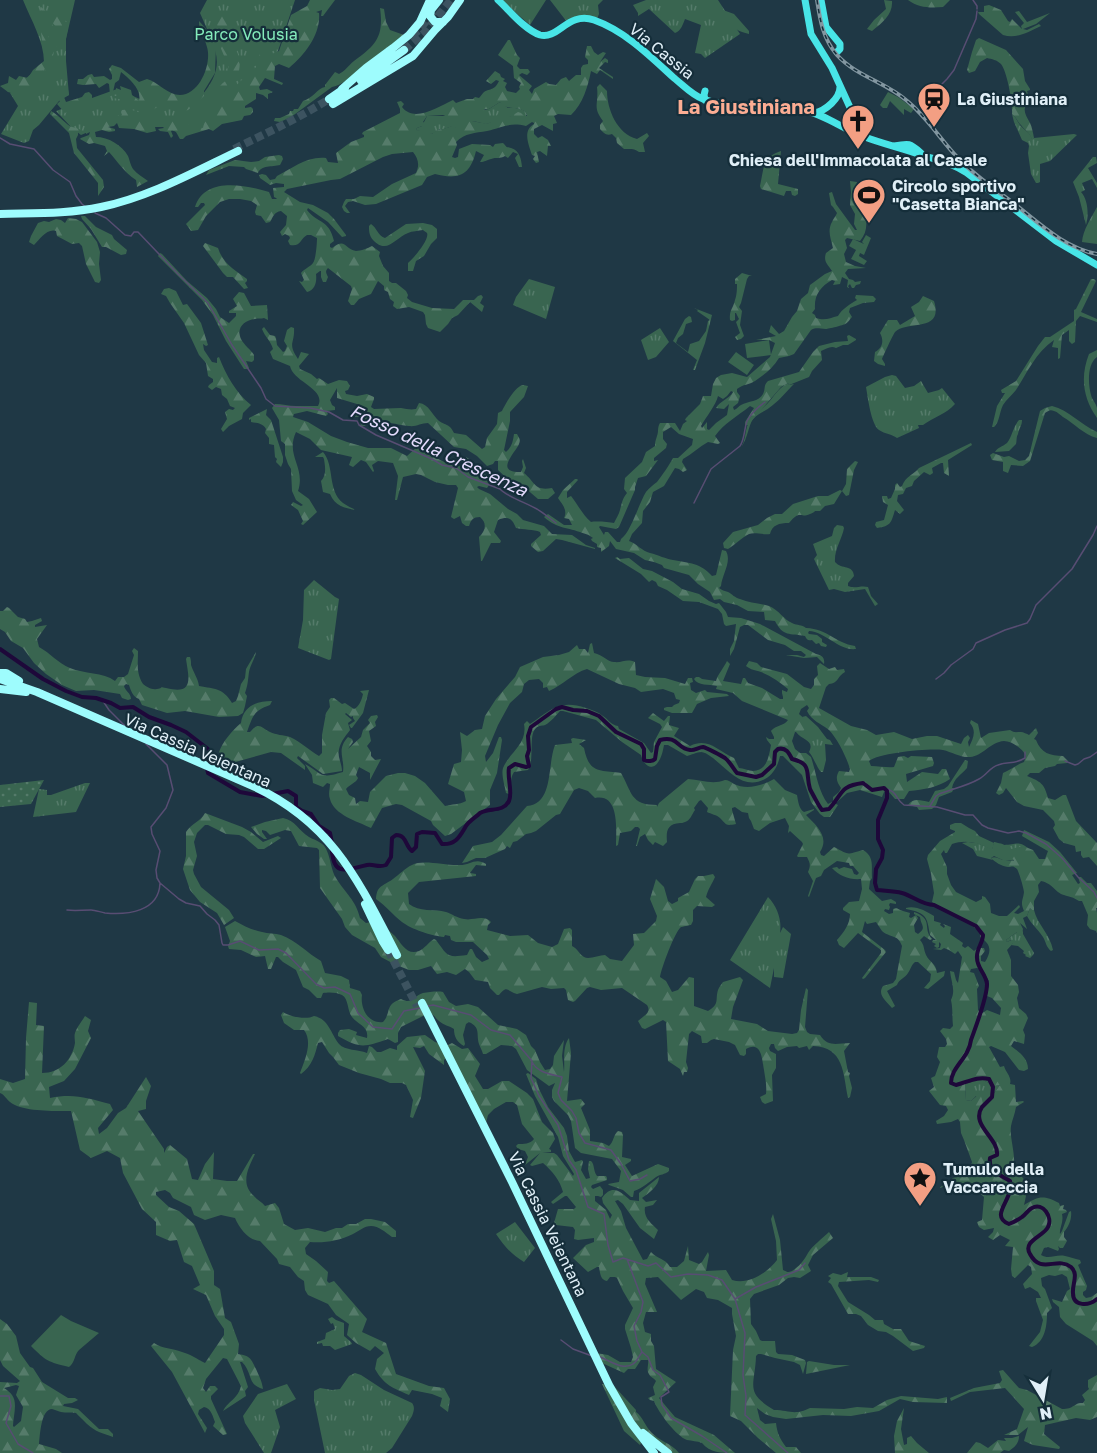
<svg xmlns="http://www.w3.org/2000/svg" width="1097" height="1453" font-family="'Golos Text',sans-serif">
<style>
.grass{fill:url(#grass-tufts)}
.forest{fill:url(#forest-firs);fill-rule:evenodd}
.garden{fill:url(#garden-dots)}
.pitch{fill:#396550}
.lines{fill:none;stroke-linecap:round;stroke-linejoin:round}
.stream{stroke:#584d73;stroke-width:1.5}
.river{stroke:#1e083a;stroke-width:4}
.highway-tunnel{stroke:#3c5360;stroke-width:8;stroke-dasharray:8 4;stroke-linecap:butt}
.primary{stroke:#48e5e7;stroke-width:7}
.highway{stroke:#9efcfd;stroke-width:8}
.rail-casing{stroke:#8296a0;stroke-width:4}
.rail{stroke:#152e3a;stroke-width:1.5;stroke-dasharray:4.5;stroke-linecap:butt}
.labels{text-anchor:middle;dominant-baseline:central;stroke-width:4.5;stroke-linejoin:round;paint-order:stroke}
.park-label{font-size:16px;fill:#84ebbb;stroke:#152e3a}
.street-label{font-size:16px;fill:#e0eff7;stroke:#152e3a}
.poi-label{font-size:16px;font-weight:bold;fill:#e0eff7;stroke:#152e3a;text-anchor:start}
.water-label{font-size:18px;font-style:italic;fill:#e4dbfd;stroke:#152e3a}
.quarter-label{font-size:20px;font-weight:bold;fill:#fcad93;stroke:#152e3a}
</style>
<defs>
<pattern id="grass-tufts" width="24" height="20" patternUnits="userSpaceOnUse" patternTransform="scale(1.5)"><rect width="24" height="20" fill="#396550"/><path d="M3 7l-1-3M5 7V3M7 7l1-3M15 17l-1-3M17 17v-4M19 17l1-3" fill="none" stroke="#557b6a"/></pattern>
<pattern id="forest-firs" width="22" height="20" patternUnits="userSpaceOnUse" patternTransform="scale(1.5)"><rect width="22" height="20" fill="#396550"/><path d="M5 1l3.5 6h-7zM16 11l3.5 6h-7z" fill="#557b6a"/></pattern>
<pattern id="garden-dots" width="8" height="8" patternUnits="userSpaceOnUse" patternTransform="scale(1.5)"><rect width="8" height="8" fill="#396550"/><path d="M2 2h.1M6 6h.1" fill="none" stroke="#557b6a" stroke-width="1.8" stroke-linecap="round"/></pattern>
</defs>
<rect width="100%" height="100%" fill="#1f3845"/>
<path class="grass" d="M23 0H75L66 39V61L69 95 59 101 39 125 33 130 29 141 24 143 1 134 18 106 10 93 44 62C44 41 31 20 23 0Z
M207 0H295L278 51 234 95 211 127 185 135 157 123 117 120 81 135 72 128 56 111 117 89 142 100H198C229 65 216 51 200 13Z
M501 0H546L530 25Z
M550 0H603L598 5 599 14 597 19 567 22Z
M646 0H718L740 34 705 58 701 54 695 53 701 25 685 19C683 24 681 31 675 33L649 9 638 16V13L633 5Z
M888 92 898 97 914 109 911 113 904 109V115L890 101 887 108H883L880 105Z
M500 102 508 108C515 108 523 107 527 114L526 116 509 117 486 124 473 121 466 123 457 129 453 126 444 129H440L432 134 416 130 417 128 422 126 427 116H447L489 109Z
M1012 114C1016 117 1017 121 1020 125 1025 131 1030 132 1032 139L1034 138 1074 134 1077 135 1050 161 1040 164V182L1038 183H1036L1031 174 1028 153 1029 146 1028 143 1022 140 1014 122Z
M1093 157H1096L1097 163 1088 168 1097 183V188L1092 179 1082 183 1085 190 1081 192C1088 200 1089 214 1086 225L1079 197 1073 182Z
M1097 207V244L1082 242C1083 230 1091 218 1097 207Z
M529 279 555 287 546 319 513 305 516 297Z
M694 308 712 315 705 343 695 370H693L697 360 673 341 685 319 689 316 691 317 692 322 686 324 683 334 678 338 676 343 688 352 690 344 699 341 706 331 708 321 710 320 697 311 698 310Z
M660 328 669 342 656 357 648 360 641 340Z
M892 375 896 376 905 388 914 386 921 381 928 393 939 390 942 388 955 404C946 414 934 417 923 425H918L919 428 897 438C892 434 885 434 879 430 871 424 868 398 866 387L885 377Z
M788 383 789 385 794 384C786 392 778 402 769 408 764 412 758 413 753 419 748 427 748 437 742 446 746 438 745 429 749 422 754 415 761 410 767 404 774 397 778 388 788 383Z
M1019 420H1022C1022 426 1019 428 1018 434 1016 437 1017 441 1016 444L1009 451 995 452C998 447 1002 447 1007 443 1012 437 1013 427 1019 420Z
M837 525 843 526 844 528C842 539 834 550 835 562 842 570 853 564 854 576L848 583V586C855 589 861 585 868 587L871 596 878 604 875 606 865 589 845 592 834 589 829 590 814 559 817 555 813 544 832 536 834 528Z
M314 580 335 597 339 599 331 659 329 660 298 648 303 620 304 590Z
M806 716 818 727 827 739 830 740 833 745 825 744 826 760 823 772H821C816 766 814 758 809 752 815 740 803 741 796 732H800L807 723 802 717Z
M85 783H90L76 812 33 817 39 789 47 790V795H51Z
M968 842 977 843 992 849 994 842C994 842 1004 844 1004 845 1016 845 1018 840 1029 849L1026 848 1013 860 1014 861 1010 860 1005 861 994 856 991 858 993 860 977 856 973 849 962 843Z
M768 897C777 906 782 920 780 933L783 927 791 934 783 978 774 977V968L770 988 730 960Z
M1030 908 1032 910H1034C1037 924 1050 934 1053 950L1051 951C1046 947 1046 942 1043 937 1038 929 1031 924 1027 916Z
M1023 929V934L1034 953 1033 955 1030 958 1025 956 1026 955 1023 953 1024 951 1018 946 1011 945 1013 943 1011 940 1007 942 1006 940 1017 932H1022Z
M974 1081H985L994 1086 1000 1085 989 1100 982 1104 976 1096 971 1101 966 1100 965 1084Z
M515 1222 535 1248 524 1262C512 1255 504 1246 496 1234Z
M332 1317 336 1320 344 1323V1336L351 1342 352 1344 335 1350 330 1346H323L322 1343 317 1344V1342L325 1339 326 1333 335 1329 333 1323 331 1324 328 1319Z
M355 1373 361 1375 384 1390 412 1403C415 1407 414 1411 412 1416L392 1448 386 1453H325L314 1400V1391L320 1388 332 1390 340 1389 349 1376Z
M287 1384 296 1399 275 1410 280 1427 271 1453H264L245 1423 243 1416 258 1394Z"/>
<path class="forest" d="M310 0H335L323 16H321L322 10 316 12 319 13C321 34 305 55 289 68L279 64 275 66 274 79 283 83 282 85 265 78 259 87 260 90 267 89 273 92 268 94V99L263 95 256 93V99L245 106V108L251 107 253 109V112L250 115 244 116 242 120 222 124 213 131 209 129 186 136 183 139H180C177 135 177 130 171 131L173 136 171 138 168 132 160 131 158 129 164 128 163 127H155L156 131 147 133 134 129 119 128 117 123 114 126 108 127 115 129V131L109 132 102 130 95 132 96 137C108 137 122 145 128 156 130 161 130 164 133 169 137 174 143 177 148 181L137 187 136 180C124 172 118 162 109 152L104 156 107 151 105 146 94 143 89 144 80 139 81 138 89 135 90 132 86 134V132L95 126 102 124 104 119 118 115 120 117 122 115 121 112 122 110C131 108 139 112 146 116 152 116 166 117 171 119 176 121 175 123 180 123 184 123 187 123 190 125L197 123 196 126 203 128 204 123 202 121 204 119H197V116L193 112 195 109C213 110 213 98 220 86 223 82 228 79 233 77V69L231 64 230 63 227 70 225 63V58L214 32 218 29 216 19V13L219 11 227 14 230 18C230 26 228 35 231 42 232 44 235 48 236 50 243 63 239 74 233 86L235 87C242 77 256 73 259 60L258 58 261 52 269 55 279 51 291 15 307 6Z
M708 0H716L723 10 734 14 749 31V34C730 30 718 15 708 0Z
M884 0 892 1C893 15 882 23 872 31L867 29 874 20 886 9Z
M908 0H950L943 7C930 8 919 8 908 0Z
M989 5 1001 10 1008 21 1010 22 1012 19 1022 29 1021 26 1024 23 1015 12 1019 11 1027 22 1050 13 1036 24 1023 29 1027 30 1039 24 1041 26C1028 32 1017 39 1003 35L979 14 978 12H984V6Z
M41 7 47 12 48 16 49 12 59 9 57 14H65L64 21 68 22 69 24 67 27 68 28 66 38 58 33 59 31 57 30V28L52 22V24L55 30 54 33H50L48 23 40 8Z
M380 8 384 9 386 22 390 30 404 35C390 46 346 86 332 87L291 117 280 122 274 121 275 118H280L289 114 290 111H293L294 109H298L303 101C312 99 318 88 325 87V85L335 72 339 74C345 71 348 66 354 61 376 45 384 37 380 8Z
M38 12 46 25 50 43 51 44 53 38H55L58 46 53 48 54 51 53 56 54 58 52 62 48 76 46 77 45 75 46 68 37 75 34 79 38 81 35 86 32 84 15 94 8 92 0 86 8 83 9 76 16 80 19 76 28 78 33 70 44 61 45 52 43 49 40 24 36 16Z
M199 21 209 32 216 46 215 73 204 91V96L188 110 180 112 179 109C168 106 160 103 152 111H144L140 107 138 102 113 98V96H118L116 92V88L121 90 120 86 131 90 132 95 139 101C142 90 130 79 121 72L119 80 115 83 113 92 110 94 109 84 107 83 99 88 96 84 83 85 77 84 78 79H83L88 75 92 74 94 77 104 76 110 80 112 79V75L109 69 112 65 121 68 139 82 147 79C158 82 168 95 180 95 200 95 212 63 207 47 204 34 199 38 199 21Z
M979 38 1006 50 1023 69 1025 81 1030 89V90L1027 91 1030 101C1021 108 1025 114 1030 123 1032 127 1033 133 1034 138L1032 140C1030 132 1025 131 1021 125 1017 121 1016 117 1012 114 1013 104 1007 71 1001 64 997 60 992 59 987 58L980 62 975 71 969 73 967 70 972 52 976 40Z
M508 40H510L517 55 520 58 517 66 520 69H528L530 72 527 75 522 73 519 75 532 86 529 90 532 94 534 89 546 82 549 84 556 85 561 79 566 77 569 81 576 75H581V68L583 65 588 64V60L585 57 587 46H591L594 52 598 55 603 52 606 53 600 62 605 58 608 60V63L605 62 599 68 613 77V79L600 70 597 74 591 71C588 86 583 104 571 115L558 114 554 116 557 123 553 124V131L542 125 534 129V134L538 138 542 136 548 140 551 146H548L547 156 540 151 537 152 539 162 536 163 533 159 535 156 532 155C529 145 522 131 534 124V123L532 122 526 126C510 122 503 127 487 131 475 133 465 133 456 142L457 145 452 157 455 158 458 157 459 149 472 144 490 145 493 147 495 144 503 143C509 149 504 146 511 148 520 151 521 159 522 167H519L515 158 518 154 513 152 508 158 505 156C500 159 496 157 491 159 486 160 485 162 480 162L484 155 476 151C470 176 458 180 435 174L427 177 422 185 376 204 365 205 353 201 348 202 345 206 350 213H347L344 211 342 207 344 202 346 199H354L360 196 373 197 392 184 416 173C420 165 418 158 413 152L392 154 383 157 340 179 331 180 287 189 284 192 300 202 313 205 328 213 334 219 346 235V236L342 237 328 222 308 208 307 210C318 224 329 219 334 241L330 244V247L332 248C346 237 344 249 356 251 361 251 368 248 372 246L380 252 379 256 383 266 389 273V281L392 283H396L406 291 408 295 407 298 412 302 432 308 454 309 463 300H474L478 296 481 295 483 297 480 303 484 306 482 312 470 302 458 315 452 318 448 324 440 332 428 328 426 324 425 315 423 312 409 307 397 309 393 306 394 302 390 299 388 292 384 290V286L378 281 371 294 359 299 354 305H351L348 301 352 289 351 286 328 268C325 271 326 273 328 277L326 282H323L321 277V271H320L316 274C317 282 315 290 307 292L299 281 302 282 304 280 301 273C304 269 310 267 313 263 316 259 317 243 317 238L311 235H307C300 239 301 247 290 245L288 241 290 238 289 236 285 234 282 236 280 232 286 225 287 216 281 211C274 212 273 217 270 222L266 223 261 216 256 215 255 212 257 205 251 201 240 199H229L220 202 206 216 198 230 191 231 186 224 205 205 204 203H201L198 207H195C205 176 245 185 269 192L272 199H277L276 198 274 197 273 188 284 187V184L276 183 270 185 260 178 259 175 262 174 266 175 270 180 275 179 277 176C293 168 307 156 326 158L328 162 338 163 336 153 351 142 364 137V135L362 134 363 132 400 113V109L397 102 401 101 404 104 402 107C414 123 438 107 453 100L456 103 467 99H473L475 97 479 98C481 96 482 94 484 92 491 88 494 91 499 81L496 80 491 84 486 81 495 71 500 74 501 77 505 79 503 81 507 83 505 87 507 91 516 93 520 89 519 87 521 83 514 78 513 66 498 55ZM500 102C506 112 520 104 527 114V116H524L521 113 518 112 510 117 504 113H499C489 124 491 125 477 122 471 120 466 122 461 122L457 128 455 127V124C448 130 439 127 432 134L427 131 416 130 417 128 422 126H426L427 124 423 122 427 116 443 115 452 119 465 118 480 113 485 109H489Z
M600 84 607 91C607 109 617 134 637 139L647 133 649 136 643 143 645 152H639C634 148 630 149 624 149L617 143 616 138 612 134C606 136 604 133 600 129V125L603 121C592 107 599 104 597 87Z
M68 90 69 95 64 97 66 102 82 97 85 93 89 92 92 95V99L89 103 74 106 71 110 65 113 57 104 60 101 57 98 60 92Z
M51 111C59 115 66 125 72 127 75 128 78 128 81 130V132H78V135L76 139 77 148 103 180 104 187 98 196V183L74 153 69 133 50 114Z
M781 151 778 184 798 189V194L795 196 792 195 791 191H786L784 196 761 189 760 186C764 169 762 157 781 151Z
M279 155 282 156 283 159 280 165C272 167 261 165 258 173L246 169 244 167 229 166 206 175 209 170 235 160 251 162 259 161 265 157Z
M850 181 857 182 856 186 859 189 860 187 863 193 870 191 871 195 861 198V209L870 210 864 213C868 222 867 233 860 241L847 238 845 240 847 248 844 254 846 262 855 266 866 268 848 269 845 273 849 279 853 280 855 282 861 281 860 284 856 285 854 288H852L850 284 848 286 849 288 847 287 848 280 842 277 840 284 833 285 835 281 832 280C820 287 814 295 815 309L812 313 815 315 816 318C825 321 830 318 838 316 842 309 850 304 857 300L855 298 856 295 873 296 876 299 874 302 863 303 850 308 849 312 852 317C850 319 848 323 845 324 844 325 828 329 826 329 819 329 817 327 811 330L794 354 789 356 779 358C773 368 764 375 755 381 749 385 743 384 737 389V392L740 396 738 403 733 407 734 410C737 409 739 406 741 405 748 401 759 402 763 394 766 388 763 386 768 381L799 372 813 352 819 346 835 342 848 341 847 336 849 335 856 339V340L848 345H843L836 348C831 345 826 349 821 351L822 360 812 371 809 377 789 385 788 383 781 387 748 425H745V422L754 408 750 406C738 416 724 423 715 436L720 443 718 444 708 442C699 447 692 454 683 459L682 462 687 470 683 472 679 469 675 468 664 486 653 492 650 502 643 511 642 523 632 534 629 541C637 544 642 551 650 553 658 555 666 559 673 560 689 563 701 563 712 576L716 575 722 550 726 551C732 562 722 574 721 586L719 588C721 590 725 591 728 592 732 594 735 598 740 599 749 603 759 603 769 606 779 610 784 620 792 623 798 626 801 624 806 628 828 629 835 643 855 646L856 649C839 651 826 632 809 631L808 633 809 634 817 635 822 639V642L827 645 826 647 821 646 819 643 816 644 812 640C808 641 807 640 805 636 790 633 783 637 775 621L765 620 764 612 748 611 737 605 724 602 720 599 714 600 710 592 698 584 689 575 664 568 662 565 654 562 645 560 634 553 616 549 610 541 609 546 601 552V548L597 547V544L592 541 591 539 593 538C588 534 585 534 580 532 565 527 556 528 544 517L548 514 564 525H572L569 519 564 518C568 510 562 504 558 498L563 490 575 479H577L578 480 567 492V498L571 496C578 505 582 514 591 522 596 521 609 522 614 523 616 519 619 514 620 510 622 503 622 499 627 493L624 489 625 478 642 462 646 452 655 446C655 441 656 440 657 436 659 431 657 428 660 423H675L680 431 683 424 687 421 685 420 686 418 700 404 703 396H711L713 384 716 378 721 375 732 373 747 377 770 357 775 343 769 340H756L776 336 769 332 771 325 779 334 784 331 792 317 797 311 801 299 808 293 810 285 825 274 832 271C828 264 823 262 826 253L833 248C831 239 827 231 832 222 833 219 836 216 837 213L833 207 831 205 829 193 832 192 836 204 855 230H857L854 224 855 214 850 205 851 192ZM731 391 733 392C729 399 720 401 716 408L724 409 729 404 727 415 716 423 709 430 707 429V422L702 428 701 426C706 417 716 405 718 396L723 399 727 396ZM671 427 679 434 693 439 692 445 678 458H673C670 464 661 477 657 482 653 485 649 488 646 492 639 503 631 532 621 539L620 542H617L608 532H605L604 535 599 527 600 526 616 529 619 527 635 490V487L638 478 646 476 658 460 654 461V458L666 448 667 444 663 439V432Z
M81 216H85L96 227 112 235 114 239 127 250 126 254 121 255 106 247H102L91 229 82 219Z
M68 218 76 219 82 222 97 242 100 252 99 264 101 280 99 283 95 282 86 264 82 246 79 243 72 244 57 236 56 231C47 228 40 239 34 245L29 242 31 236 38 223 44 221 49 222 56 219 61 220 65 223Z
M423 223 432 225 437 229V238L431 244 424 256 416 261 413 271H408V263C413 259 430 239 427 233 426 232 424 231 423 230 418 231 412 231 408 233 395 238 387 255 373 240 369 235 369 231 369 226L371 224C377 228 378 236 385 238L406 224Z
M205 243 218 248C223 264 235 270 247 279V281L245 283 248 288 244 289 233 277H227L223 273 203 246Z
M160 253 162 254 187 281 207 298 216 309 220 317 229 323 236 316V313H229V311L237 306 233 299 239 292 244 293 251 306 267 305 268 320 264 318C261 319 258 318 255 319 244 320 236 328 241 339 244 345 251 350 254 355V360L252 362 246 361 249 368 248 369H244L226 341 213 315 202 300 158 256Z
M742 273 752 276H749L747 279 741 303 739 307 742 311 740 325 744 336 741 339 737 340 735 337 740 333 736 322 739 319 736 313H735V320L732 321 730 320C729 310 733 309 735 300 737 295 737 288 737 284H735V279Z
M1091 279H1094L1096 281 1081 312 1097 319V322L1080 316 1076 321 1075 342 1072 344 1069 341V330L1062 335 1060 358 1058 359V348L1052 347 1054 340C1036 352 1027 373 1016 390 1012 395 1006 400 1003 405 999 413 1000 421 994 427H992L997 406 1005 393H1002L1001 390 1016 381 1038 346 1045 337H1050L1074 321V310L1076 309Z
M169 288 176 291 183 305 187 304 201 323 208 345 206 346 203 344 204 350 212 362 217 363V358L219 357C226 375 236 393 251 405L243 413 242 419 229 426 223 432 221 429 227 419 225 412 229 409 233 410 235 408 230 406 227 399 222 395 221 389 216 387 212 390 208 387 209 385 213 382V379L208 376 206 363 199 355 184 323 170 303 166 296 161 294 164 289Z
M923 296 934 301C944 333 907 320 895 332 893 335 884 354 882 359L885 364V366L878 364 874 361 875 352C883 348 884 340 880 333L888 320H897L900 325 915 316 911 307 919 302Z
M264 327 270 335 275 336 276 338 277 345 283 352 285 351 287 346 284 341 287 330 291 327 294 328C295 344 287 343 298 359L301 352 309 354 299 366 300 369 311 374 317 379 319 378 328 384 339 380 347 381 350 386 348 390 345 391 346 394 357 396 367 394 374 397V399L371 407 374 409C383 409 391 408 401 408 406 409 411 410 416 409L419 403C429 404 432 415 439 421 446 426 449 423 454 433L466 435 482 449 485 447 487 438 497 424 498 413 502 411C505 405 515 386 523 385 525 385 526 386 528 386L524 397 510 412V421L504 450 506 452C512 447 513 441 514 434H517C519 438 521 439 519 444 516 452 493 473 521 472L523 467 522 461 523 459 526 468 524 473C536 483 534 491 552 488L555 493 548 499H538L524 487 513 484 498 470V461H495L493 464 487 466 477 456 466 449 454 447 428 423C421 423 416 427 409 426 395 425 383 420 369 421L365 426H361L359 417H353V411L358 406 357 404 337 398V388L330 400 332 405 335 407V410L326 411 328 414 326 416 307 411 294 414 293 417 308 422 331 436 347 442 368 448H391L407 456 417 447 422 446C432 457 445 464 460 466L463 464V459L466 457 469 459 468 467 473 470 481 467 482 470 491 482 487 488 479 486 477 487 479 489 490 494 508 509 517 514 523 520 544 526 552 534 572 535 586 545 595 548V549L562 540 556 539 543 551 538 552 531 546V544L541 535 540 532C534 529 523 530 516 528 512 518 508 516 498 520L494 532 501 541 500 543H491L482 561H481L479 537C486 530 487 523 480 517 473 517 471 520 469 526H466L462 523 460 516 454 519 451 517 458 488 456 485H448L435 482 421 475 416 474 403 477 397 500H395L398 476 393 463 378 461 372 465 374 471 373 472 366 462 361 460 353 467 349 465 352 457 321 450 310 439 296 432C285 456 306 467 298 491L309 499 317 512 303 525 301 524 303 521 298 510 291 505 293 502 301 506 303 505 296 500 292 491 291 469 288 464 285 455V444L281 441 279 420 272 408 275 404C282 404 289 406 296 406 304 406 311 406 318 406 327 389 293 382 290 366L273 359 270 352 273 349C271 341 265 337 262 329Z
M1097 350V357C1087 364 1088 384 1091 395 1092 400 1096 403 1097 408 1097 412 1097 415 1097 418 1083 398 1080 377 1089 354Z
M1052 406C1069 410 1081 425 1097 432V438C1084 435 1074 423 1063 417 1060 415 1058 412 1054 411 1050 409 1048 411 1045 413L1030 461 1023 466 1011 465 1008 473 1003 471V462L992 460 990 455 993 453 1004 457 1009 456 1019 461 1025 460 1029 456 1040 411 1045 408Z
M267 409 266 415 271 420 283 457V462L281 467 276 462 277 459 275 457 274 445 269 444V438L265 433 266 429C263 423 257 423 251 422V419L249 420V418Z
M971 443 972 445 948 460 949 476 944 473 943 463H941L932 468 933 473 930 475 924 472 914 481 912 486 906 488 903 494 898 495 897 501 904 510 900 514 895 510C891 523 891 526 877 528L875 525 876 522 884 520 888 505 883 502 882 496H887L888 499 891 498 895 489V485L897 483 900 487 902 486C906 476 912 476 919 468Z
M323 452C335 466 327 490 343 503 347 506 352 508 356 510 344 508 335 506 330 494L323 492 321 481C327 475 325 466 324 459L323 457H315Z
M855 461 858 462 854 470 849 495 846 496 842 491 834 504 825 506 820 511C811 511 819 510 810 514 799 519 801 509 789 523 779 523 772 525 770 534 763 535 755 532 749 534 741 538 735 545 728 549L724 548 723 543 733 532 758 525 767 518 775 514H782L793 504 818 496H828L840 490 842 491 846 484 847 469Z
M617 557 620 559 629 558 643 569 652 571 673 582 682 589 699 594 709 601 716 604 719 603 726 612 728 617 741 618 760 624 816 654C822 655 825 658 824 664L817 657 804 658 786 655H797L804 657 806 655 801 651H794L785 645 768 640 748 625H744L740 627 734 649 730 656V649L734 641 736 624 726 626 724 624 722 614 718 609 699 602 683 601 667 590 658 586 656 582 652 580 649 582 641 574 615 558Z
M7 607 9 608 18 617 25 619 27 622 32 621 41 618 42 621 35 625V627L47 625 37 639 39 647C50 653 58 663 70 668 84 674 103 672 115 681L118 677H124L128 674 134 655 132 651 134 648 138 651C138 663 136 673 143 684 147 687 151 690 157 689 164 688 158 686 166 688 194 695 189 679 186 659L187 657H190C191 660 191 662 191 665 193 672 198 678 199 686 215 689 223 688 232 703L236 701 238 696 241 684 245 678 246 669 256 652C255 659 250 665 249 672 248 679 248 685 245 693L247 696 245 706 243 713 238 716 219 717 185 711 167 713 142 705 139 699C133 697 131 691 129 685L126 684 124 686C125 691 131 693 131 699L128 700 122 698 120 694 94 690 76 691 62 685 46 674 34 663 23 648 11 641 5 632 0 629V611H3Z
M592 643 594 653C603 655 608 662 614 662 623 663 626 658 635 662L636 675 645 677 665 678 685 684 688 678H692L693 682 690 683 691 690 696 693 705 690 707 692 727 694 729 696 711 698 697 704 692 713H672L664 710V708L667 707H672L674 705 679 703 680 700 676 699 674 693 663 689 641 692 635 688 619 684 587 669C573 673 563 685 549 691L547 687 543 688V683L539 679 529 680 524 684 522 692 510 703 498 725 485 756 486 762 493 753 499 737H501L502 740 497 773 490 790V805L451 834 445 836 433 825 431 821 402 805 396 804 382 808 371 828C357 821 334 815 330 799 328 794 330 789 330 784L327 783 323 787 313 783 312 775 305 764C324 775 319 779 343 772 345 758 336 750 348 737L352 739 353 742 348 749 361 737 363 730 370 723 368 720 371 716 377 715 378 717 375 722 376 726 369 731 371 741 367 746 371 752V756L375 760 381 759 380 761 370 780V773L359 767 356 775 358 778C356 783 350 784 346 789L349 795 355 798 356 804 360 801 368 802 370 792 386 776 398 773H405L415 776 425 783 445 806C452 804 459 805 466 801L464 792 448 784 454 764 461 762 462 750 460 732 467 736 475 730 482 729 485 716 496 699 515 677 520 667 543 657 559 655 569 652 577 645 579 649H585L588 653 590 644Z
M727 661 730 664 723 681 741 684 743 678H745L748 683 762 688 780 699H783V697L782 693V690L787 692 788 689C780 682 771 676 761 672 755 670 751 670 746 666L749 661 757 663 761 667 787 674 804 687 811 689 814 685V679L818 675 817 666 820 663 829 669 835 667 837 670 844 669 845 672C838 675 838 684 829 684L826 687 819 708 851 726 867 730 876 735 894 732 912 739 927 736H937L961 744 964 738 968 735 970 738 968 742 969 747C973 739 977 731 970 723L971 720 978 724 981 738 989 733 1010 730C1014 733 1016 732 1021 732 1023 732 1027 734 1029 735L1036 728 1038 733 1034 739 1036 740C1041 753 1050 756 1063 756L1068 761 1067 763 1057 764 1055 766 1045 768 1039 773H1030L1027 776C1041 782 1044 783 1048 798L1055 800 1063 795H1066L1076 821 1097 843V866L1089 857 1083 858 1081 855V851L1076 852 1075 846 1064 843 1059 839 1053 828 1055 825 1054 821 1043 810 1024 806 1017 802 1006 788 1003 793 999 795 996 793 1001 783 1003 773C1011 770 1016 765 1024 762L1026 756C1023 749 1012 741 1004 741 990 742 983 756 970 757 961 758 952 752 943 750 929 748 879 753 869 761L871 766C879 766 888 768 894 767L898 757 904 756 908 758 911 756 932 757 934 763 933 766 906 774 907 782 922 772 938 774 942 769H946L950 779C939 787 923 790 909 791L904 799H895L889 792H884L882 797 860 790 847 793 837 802 833 801V797L839 792 841 788C837 782 835 778 839 771L849 772 850 769C847 758 837 738 829 730 820 723 812 721 807 711L809 708 807 705 801 709 799 714 809 723 808 728 800 732H795L792 741 795 749 800 753H806L811 757C816 772 818 791 828 804L832 802 838 805 830 817H824L820 814 811 802 802 775 783 756H780C778 765 774 774 765 779 744 791 728 770 713 758 710 756 705 752 701 752 697 752 691 755 687 756L668 745H664C663 750 662 755 660 759 653 773 644 766 641 755L622 742 596 720 563 711H560C556 715 551 722 545 725 543 726 539 725 536 728 528 735 535 760 528 770L514 772C510 778 511 784 511 792L509 794 506 793C505 786 501 775 503 768 509 753 528 744 524 724L527 721 530 724C551 710 559 699 586 708 592 710 598 712 603 716 609 720 611 725 618 726L619 729 644 743 651 753 653 752 654 742 662 727 660 724 648 718 653 713 664 721 668 716H670L669 725 679 728 674 736 690 746C709 737 717 751 734 758L739 768C743 768 749 771 753 771 767 771 769 756 771 745L767 740 766 737 769 739H774V737L771 731C776 725 784 726 788 720L742 701 733 693 716 689 717 686C709 684 698 686 694 679L696 677H699L702 679 716 681C717 676 724 667 727 661Z
M369 690 363 713 352 728H351L349 725 355 721 353 718V716L351 717 346 713 345 714 352 720 348 723 350 730C344 738 337 746 339 757 340 762 342 766 342 771L323 774 298 756 297 758 305 766V770L281 753 271 752 232 763H229L219 752C223 741 232 731 241 723 243 706 257 701 272 701L270 705C253 711 253 716 247 732H250C259 721 261 728 270 732 276 735 283 735 290 737 301 742 309 750 319 756L322 753V735L326 713 330 707 329 700 331 698H334L342 704 345 703 354 709C359 707 362 699 363 694L360 691Z
M573 738 586 740 579 744 584 748C589 774 600 770 621 773 632 792 630 805 657 805V807L659 803 688 779C701 780 713 785 725 780 728 780 731 782 734 784 746 790 762 786 774 779L785 790 797 795C798 801 799 809 804 812L814 809V810L806 815C816 825 830 837 820 852L821 855 824 856 834 847C850 855 845 855 863 850 875 857 871 867 872 878L870 881 869 889 882 901 891 899 896 902V904L890 903 889 905 890 907 889 910 885 909 884 911 889 914 893 913V909C898 907 898 910 903 911 905 912 908 912 910 913L909 917 911 918 916 915 918 918 914 925 915 932 918 934C927 927 921 926 920 917L914 914V912C934 919 922 928 932 939L930 940 924 936 920 940C925 946 923 948 926 955 930 963 936 963 937 973L945 971 944 976 928 989 924 988 930 981 931 974 918 962H915C911 965 911 969 908 973 905 978 899 979 897 985L887 991 895 1006 892 1008C886 1001 877 995 883 986L893 983 896 979 902 946C898 934 890 938 882 931 880 928 878 925 876 922L867 924 865 921 862 932 885 950 886 952 865 978 863 979 862 978 881 953V950L858 933 844 948 839 945 837 940C844 932 850 924 850 914L843 910V908L849 902 859 901 862 889 861 879C850 880 839 876 832 868L837 867 839 869 844 867 852 869 854 874 857 875 859 873 853 866H850L849 863 837 861 824 870 821 876 816 878 809 897 808 896 813 881 808 872C811 865 810 863 807 857H798L797 856 803 844 802 842 790 831 788 833 789 826 785 818 770 823 759 831 754 829 751 821 749 818 748 813 742 812 735 807 732 808V810L736 824C725 826 727 825 720 818 717 815 711 814 707 812L708 808 701 800 699 801 694 808 695 810C692 814 690 821 685 822 683 823 681 823 680 823 667 824 666 831 667 842L663 846 655 842 653 845 648 840 645 834 640 837 637 846H636L640 829 638 827H635L631 831 620 833 618 845 616 846C616 830 620 793 595 798L588 791 579 788 574 790 560 814 556 815 536 831 531 833 526 834 517 841 513 842 510 848 507 846 505 849 485 858H476L467 862 462 863 473 846 492 842 501 835 527 806C554 804 547 765 555 745L572 743 571 739Z
M965 760 968 761 967 768C961 775 954 778 952 788H954L952 792 939 797 936 805 932 809 919 810 917 807 908 805C914 797 921 801 929 802L935 791 944 789 948 786Z
M205 813 242 827 251 832 263 842 278 836 281 838 264 849H258L244 837 239 835 226 834 208 825H205L197 833 194 842 197 856 193 870 194 874 201 887 229 910 234 918 224 925 217 913 200 902 190 890 183 869 186 856V832C191 824 201 821 205 813Z
M283 818C295 820 299 831 309 837 316 841 324 842 327 851 331 860 331 870 336 878 345 893 356 900 360 918L366 923 376 921C382 926 390 931 395 936 401 943 407 956 419 951 424 949 429 942 434 939L436 940C448 956 446 958 467 955L470 949H472L476 957 482 962 489 959 487 955 473 942H456L451 940 450 936 445 935 444 937C432 936 411 929 402 922 393 915 386 906 376 899 377 885 382 887 393 879 399 875 405 868 412 865 423 859 446 866 460 865 470 865 476 857 486 864V866L476 865 470 873 476 874V876L419 882 408 893 409 904C419 912 434 909 446 912 452 914 457 918 464 919 474 921 483 914 491 922L488 925 487 930 510 936 528 935 538 943 552 947 558 944 564 929 570 928 572 930V946C578 949 579 954 584 957 589 960 599 955 605 955L610 959 622 961 634 945 633 934 644 933 656 921 657 916 650 899 656 879 664 887 668 901 672 904 678 901V898L689 892 695 879 698 876H704L713 874 715 877C712 884 708 889 706 897L715 905 712 907 697 906 693 910V921L691 925C690 925 682 927 681 927 675 931 661 969 660 977L666 981 672 992 678 990 689 977 694 978V1006L708 1011C720 1004 715 1000 718 990 719 987 721 985 723 982L740 977 743 980 733 1007 731 1019 757 1024 768 1031 792 1034 797 1033 799 1030 801 1010 806 988 808 990 805 1027 807 1032 810 1034 820 1035C828 1048 838 1043 850 1043L844 1051 848 1072 850 1073 849 1076 852 1088 850 1097 848 1098C843 1073 844 1047 813 1046L809 1050 807 1046 799 1048 797 1046 787 1047 778 1051 775 1048 774 1044H771L769 1048 770 1051 776 1054V1068L772 1075 773 1101 765 1104 762 1102 760 1097 766 1094C767 1086 765 1077 764 1070 762 1060 762 1040 746 1049V1054L744 1056 740 1055 735 1045 729 1042 714 1039 711 1040 707 1043H702L701 1036 692 1031 689 1034 686 1062 688 1068 687 1072H684L683 1076 680 1069 668 1061 666 1022 663 1020 645 1029 642 1028 638 1021C643 1016 652 1013 647 1005L622 988 601 990 590 987 587 988 575 1001 573 1002 568 1000 566 990 564 988 551 989 542 987 517 994C507 992 508 984 499 995H497L490 988 488 982 475 980 469 972 465 969 456 975 447 972 437 974 431 966 418 970H409L394 964 381 957 375 948 352 935 345 927 342 919 320 888 319 850 317 848 299 846 291 831 285 830 270 835 266 831 262 830V832L267 839H264L257 834 251 827 265 822Z
M955 823H961L969 828 975 831 979 836 994 843 992 850C979 843 966 839 952 844L947 853H945L944 850 941 854 947 867V874L951 885 956 892 976 902 982 899V896L985 897 990 904 991 913 999 916H1007L1019 905 1020 907 1014 913 1018 914 1024 911C1020 902 1023 901 1024 892 1024 889 1019 872 1017 869 1012 865 1013 867 1008 867 1001 866 995 862 991 858 996 856 998 859 1004 860 1007 861 1010 860 1014 861L1013 859 1008 858 1011 853V849L1023 846 1033 850 1039 859H1045L1048 851 1046 850 1022 836 1024 830 1049 842 1060 852 1077 873 1072 875 1078 884 1080 883 1078 877H1081L1087 883H1091L1097 891V908H1096L1097 913V933L1096 931 1090 929 1087 925 1088 915 1082 901H1079C1073 897 1070 897 1064 895 1054 892 1054 884 1041 881L1038 885 1039 892 1034 901V910H1032L1030 908 1027 916 1023 918 1027 929 1020 923 1023 929 1022 932H1017L1006 940 1007 942 1014 939 1015 941 1007 950 1011 960V976L1018 985 1019 992 1017 998 1019 1008 1026 1014 1028 1018 1023 1030 1025 1035 1024 1044 1014 1041 1011 1046C1019 1052 1028 1058 1028 1069L1024 1071 1019 1070 1005 1052 991 1046 989 1047 1000 1067 1004 1066C1006 1073 1012 1077 1010 1084L1015 1085 1016 1102 1023 1101 1024 1102 1016 1107C1015 1114 1012 1120 1011 1126 1009 1139 1018 1159 1012 1170 1030 1179 1028 1188 1024 1205 1039 1196 1043 1195 1059 1203L1060 1206 1064 1205 1063 1209 1066 1210 1067 1212 1062 1214C1064 1223 1059 1228 1060 1234L1062 1231 1069 1212 1071 1211C1072 1219 1069 1226 1064 1232V1237L1067 1241 1063 1248H1060L1058 1246 1059 1249 1058 1251 1048 1247 1044 1248 1041 1255C1049 1260 1056 1254 1065 1256 1071 1257 1074 1259 1080 1260L1081 1263 1078 1265 1087 1286 1086 1290 1083 1292V1295L1086 1298 1091 1297 1097 1293V1346L1093 1341 1066 1324 1060 1317 1059 1307 1053 1302 1052 1299 1062 1302 1067 1291 1070 1289 1067 1277 1062 1274 1055 1276 1049 1275 1041 1278 1042 1286 1045 1289 1052 1308 1047 1313C1047 1326 1045 1342 1032 1347L1029 1346 1040 1332 1043 1320 1036 1301V1298H1041L1038 1292 1030 1287 1025 1289 1023 1284 1032 1274 1031 1267 1028 1265 1015 1278 1012 1276 1011 1269 1013 1247 1005 1246 1010 1240 1000 1235 993 1240 988 1237 993 1232 994 1228 984 1230 979 1227 977 1222 982 1220 984 1197C966 1179 962 1181 939 1188L953 1178 968 1174 972 1162 964 1140 961 1133 960 1122 958 1119 951 1122 937 1124 936 1121 944 1116 948 1110 946 1106 940 1105 929 1091 934 1087 931 1078 935 1076 940 1062 937 1057 939 1047H945L947 1044 946 1039 940 1031 943 1028 950 1029 953 1026C952 1017 953 1009 951 1000 956 990 951 982 950 971L954 972 956 980 958 983 962 957 958 951 955 954 949 950 944 948 941 950 933 949 940 948 941 944 939 942V947L937 948 934 946 936 944 932 942 933 940H936L930 935C927 917 927 913 906 909V908C915 905 926 911 934 916V921L941 923 940 925 944 928 945 926 943 924 951 927 950 934 963 943 962 946 965 948 968 946 974 951 978 948H984L985 951 981 956V961L985 962C992 951 991 944 980 937V932L966 921 932 902 934 893 931 874 927 859 928 855 940 841 955 832V831L950 829V825ZM977 968 982 970 989 981 987 996 992 998 1001 1008 1000 1015 987 1010 981 1014 978 1010 977 989 979 986 974 973 970 972 971 969ZM974 1081H985L994 1086 1000 1085 989 1100 983 1104 981 1095 979 1094 971 1101 966 1100 965 1084Z
M235 921C244 926 252 930 262 932 268 934 275 933 281 935 297 941 307 953 321 961L325 973 341 976 349 980 350 988 360 991 362 995C360 1008 368 1024 383 1022 392 1012 384 1005 401 999 413 1005 413 996 423 993 429 992 438 991 443 992L449 1002 456 1006 468 1004 478 1007 498 1025 517 1029 526 1035 531 1046 535 1050 540 1062 545 1070 550 1069 553 1065 554 1056 564 1040 562 1056 564 1072C565 1061 562 1048 569 1038L571 1053 567 1101 581 1099 585 1104 581 1108 590 1130V1141L603 1143 609 1146C614 1142 613 1135 618 1131L622 1132 623 1135 622 1157 631 1159V1161L625 1165 632 1176 658 1164 669 1168V1171C664 1175 661 1174 656 1177 649 1182 643 1188 634 1191L633 1197H631L623 1190 609 1185 608 1184 619 1182 621 1171 612 1159 581 1153 575 1148 571 1121 568 1115 554 1101 552 1097V1090L555 1083 549 1086 527 1070 516 1049 512 1046 501 1045 486 1054H483C482 1050 480 1047 479 1044 476 1033 481 1028 469 1022L466 1024 463 1035 465 1044 464 1046C457 1042 454 1037 454 1029 450 1026 443 1025 439 1021 435 1018 435 1015 429 1013L401 1027 398 1033V1042L395 1043 388 1039C364 1047 361 1049 338 1036V1033L340 1030 349 1029 357 1032 356 1035 367 1038C369 1026 358 1025 352 1017 347 1011 349 999 342 995 337 992 328 992 323 993L321 998H317L309 990 303 987 296 970 283 962 278 957H276L271 969H268L265 956 256 957 241 950 229 949 228 946 230 941 225 927Z
M29 1002 37 1003 36 1025 44 1026 42 1073C60 1073 72 1060 75 1043 75 1040 74 1036 75 1033 77 1027 82 1021 85 1016L91 1020 88 1031 91 1038 75 1069 64 1081 49 1087 50 1098C74 1093 87 1098 110 1104L113 1110 98 1128 99 1134 107 1128 118 1113 126 1108 146 1077 151 1086 146 1101V1109L138 1111 164 1149V1153L167 1147 170 1145 187 1159 192 1179 198 1180 205 1164 214 1152 213 1179 227 1181H237L253 1154H255C248 1168 240 1184 254 1196 257 1200 262 1202 265 1206L275 1203 279 1208 284 1224 295 1230 308 1228 325 1232 336 1228H342L348 1224H356L365 1219H371L385 1222 396 1231V1237H392C385 1232 379 1226 371 1226 364 1226 359 1231 353 1234 339 1241 325 1243 310 1242L305 1248 306 1254 316 1261 328 1272 327 1281 329 1283 334 1281 367 1319 362 1332 386 1343 396 1374 429 1386 444 1388 450 1399 448 1412 440 1406 442 1398 432 1394 412 1390 409 1395C393 1388 384 1385 375 1369L377 1359 384 1353 375 1346 370 1351 356 1343 347 1335 349 1324 336 1315 328 1304 308 1295 305 1290 304 1281 298 1277 290 1267 279 1264 277 1259 260 1241C248 1240 240 1229 235 1218L221 1215 205 1220 194 1215 191 1207 173 1198 170 1193 165 1190 156 1192V1195L169 1207 179 1211 194 1224 214 1271V1285L220 1289 225 1318 231 1322 239 1344 238 1354C251 1356 251 1359 256 1369 259 1376 262 1381 263 1389 247 1385 253 1373 242 1362H240L248 1387 245 1391 246 1396 223 1411C228 1401 238 1399 241 1386L227 1359 223 1358 206 1379 203 1388 206 1392 210 1386H215L218 1389 211 1396V1399L227 1434 223 1435 213 1426 215 1422C213 1417 211 1408 204 1407L199 1410 198 1414 207 1428 205 1433 172 1372 151 1346 154 1343C163 1349 172 1348 182 1352 190 1354 197 1359 205 1363L224 1335V1329L215 1316 206 1295 193 1289 200 1285 192 1266 184 1262 177 1240 170 1241 156 1235V1222L142 1209 123 1173 120 1158 107 1151 91 1158 80 1150 71 1111C56 1111 22 1112 10 1102 6 1099 5 1095 0 1093V1079L13 1083 25 1079 26 1038Z
M283 1012C290 1017 307 1020 314 1016 329 1019 331 1034 339 1044 345 1051 358 1049 367 1053L369 1046 372 1047 377 1052H381L390 1048 397 1050V1046L407 1037 425 1035 435 1042 446 1046 452 1043 462 1049 468 1048 480 1064 475 1076 483 1089H488L502 1081H509L527 1093 533 1099 542 1122 553 1133 555 1139 549 1149 551 1150V1152L542 1153H554L557 1155 573 1176 574 1174 563 1156 558 1137 535 1096 526 1074 528 1073 536 1079 539 1089 548 1107 564 1128 567 1136 569 1151 575 1162 582 1160 583 1162 581 1170 586 1179 590 1178 588 1169 589 1161H591C595 1165 593 1171 597 1176H606L607 1178V1180L592 1185 591 1187 593 1189 600 1186 603 1190V1195L601 1197 598 1196H595V1201L606 1210 610 1219 612 1215 603 1203 602 1198C612 1184 620 1191 630 1200L639 1201V1193L659 1177C659 1186 649 1193 642 1198L646 1202 657 1200 653 1205 645 1207C643 1218 652 1224 658 1230L654 1239 640 1228 623 1204 618 1200 615 1201 621 1211 626 1228 643 1260 647 1259 651 1252C657 1259 665 1258 670 1267H677L684 1261 688 1246 689 1260 699 1264 702 1262 708 1252 709 1255 706 1271 726 1270 732 1280C749 1285 767 1273 777 1260L776 1241 771 1219 773 1214 780 1240 783 1270C788 1272 787 1273 792 1271 799 1267 805 1259 808 1253 813 1245 822 1239 829 1232L833 1238 813 1255 808 1265 811 1271 800 1278 794 1277 788 1278 779 1285 754 1294 750 1299 751 1324 756 1331 760 1340 762 1341H775L776 1352 778 1354 792 1355 805 1360 806 1363 803 1374 800 1365 794 1362 775 1358 761 1354H758L756 1356C755 1386 744 1392 774 1410 789 1410 794 1416 810 1408L844 1409 857 1407 873 1408 887 1400 901 1396 938 1399 947 1397V1403L913 1402 900 1399 879 1411 851 1416 823 1415 786 1419 773 1417 765 1414 757 1408 760 1420 765 1424 776 1423C777 1433 780 1439 786 1447H796L801 1453H776L758 1438 741 1421 730 1416 733 1350 736 1336 732 1314V1308L718 1300 707 1298 704 1292 696 1289 681 1300 658 1277 646 1278 645 1284 657 1312H646L643 1323 645 1332 651 1334V1341L654 1346 656 1369 676 1382 659 1398 675 1417 714 1435 735 1453C721 1453 710 1453 702 1443 697 1441 692 1441 687 1440 676 1436 658 1412 654 1401L650 1400 648 1398 655 1395 653 1387 656 1381C654 1378 650 1377 649 1374 646 1370 649 1364 648 1360H641L635 1369H628L624 1373 602 1363 596 1353 608 1355 620 1362H631L633 1357 631 1348 625 1329V1325L633 1308 623 1291 617 1278 615 1277H610L607 1281C600 1280 600 1272 599 1267H597L588 1272 573 1258 586 1245 594 1242V1238L578 1240 574 1239 575 1230 573 1227 556 1225 554 1223 558 1209H574L576 1207 567 1196H565L553 1204 551 1202 563 1192C560 1180 552 1171 543 1163L532 1166 530 1165 540 1153 525 1165 528 1157 525 1151 518 1149 516 1146 518 1144C524 1144 530 1144 534 1139L522 1124 517 1105 513 1102H506L494 1109 488 1115 486 1123 448 1056 444 1060V1065L429 1054 424 1046 420 1048 413 1047 425 1071 421 1098 413 1118 410 1117 413 1100 406 1085 402 1083H390L381 1079 359 1073 339 1065 333 1057 329 1053 322 1042 318 1043C315 1055 312 1066 301 1074L300 1073C305 1060 313 1042 304 1030H294L284 1023 281 1015Z
M848 1272 847 1277H871L879 1280 878 1282 869 1280 839 1282 838 1286 848 1302 869 1315 875 1320H883L884 1324 893 1329H901L909 1341 925 1346 924 1348 913 1351 893 1336 886 1332 878 1331 868 1325 861 1316 856 1314H848L831 1284 828 1282 831 1278 828 1276 833 1273 841 1275Z
M0 1319 7 1324 16 1336 20 1353 30 1367 33 1368 42 1382 68 1398H75L78 1400 72 1403 64 1404 63 1406 78 1409 99 1429H108L113 1434V1437C109 1435 103 1434 99 1432 91 1429 82 1419 76 1413 71 1412 66 1413 61 1412 60 1412 53 1409 52 1409 41 1409 40 1435 39 1444L56 1449 62 1453H0V1382L17 1383 20 1381 3 1366 0 1360ZM16 1385 19 1386 16 1395 23 1407 21 1421 14 1427 13 1426C13 1417 18 1403 12 1395 10 1392 7 1390 4 1388Z
M809 1361 834 1365H850L806 1374 807 1362Z
M1003 1370 1019 1388 1027 1390 1062 1409C1075 1409 1074 1402 1083 1403L1085 1400 1082 1395 1089 1389 1088 1387V1380L1097 1375V1417L1090 1420 1076 1418 1045 1425 1044 1434 1060 1447 1059 1449 1033 1445 1024 1441 1028 1427 1018 1435H1004L1017 1429 1024 1409 1005 1388 970 1392 951 1401 950 1398 974 1388 1000 1383 1002 1380 999 1371Z
M602 1384H604L641 1443 640 1445 624 1431Z
M613 1385 636 1410V1412C643 1417 645 1426 651 1432 659 1441 671 1443 679 1453H670L638 1428Z
M904 1408 901 1429 904 1445 907 1444V1438L911 1436 917 1443 929 1453H895L894 1436 897 1421Z
M1019 1436C1019 1443 1015 1447 1009 1451L1004 1450 1000 1453H967L976 1442 980 1443 988 1448 998 1440 1006 1441 1004 1438H1012Z"/>
<path class="garden" d="M44 780 31 804 0 807V785Z"/>
<path class="pitch" d="M866 235 871 238 864 255 860 253 859 256 867 261 864 265 851 259 856 250 849 246 853 239 864 244 862 242Z
M769 340 771 355 747 358 745 344Z
M736 352 754 365 747 375 728 362Z
M61 1315 71 1321 99 1333 79 1350C74 1355 75 1363 69 1367 48 1362 46 1361 31 1346Z"/>
<g class="lines">
<path class="stream" d="M973 0 977 6V9
M932 94 947 79 954 70 976 19 977 11
M0 138 10 144 34 149 53 170 70 182 76 196 82 204 86 207
M95 213 106 218 125 235 131 236 134 232H138L178 274 208 303 232 345 261 388 266 399 275 406 310 408 329 412 343 420 357 421 359 425 376 435 432 459 442 465 456 468 468 477 500 489C506 496 526 503 535 508 543 512 549 518 556 523
M694 503 711 469 740 446C745 438 744 429 747 421 751 413 758 407 765 402
M936 679 944 673 951 665 973 649 976 643 1005 630 1027 623 1030 619 1036 605 1072 569 1093 535 1097 526
M103 701 109 710 126 727
M146 744 167 765 173 790 166 808 151 827 152 834 160 851 156 870 157 878 160 883 179 899 186 903 200 906 207 914 215 920 219 925 222 943 223 945H228L240 941 259 950 278 949 286 953 316 984 324 988 335 987 350 994 358 1013 373 1027 392 1029 404 1011 420 1008
M1065 761 1075 765 1078 764 1084 759 1090 757 1097 752
M884 788C898 791 895 799 904 805L937 807 965 815H973L982 825 988 828 1008 833 1019 831 1026 833 1046 844 1062 858 1078 877 1094 892 1097 898
M930 806 936 796 939 794C952 789 967 786 979 779 987 775 990 767 998 765 1008 761 1014 765 1025 758V752
M67 910C75 911 82 910 91 910 95 910 100 912 105 913 127 915 159 912 160 883
M428 1006 433 1005 471 1015 491 1030 510 1035 532 1061 531 1078 539 1096 558 1125 569 1160 576 1170 588 1207 604 1214 608 1245 613 1262 623 1258 648 1266 656 1263 671 1277 688 1274 708 1275 722 1280 735 1299 745 1333 743 1375 746 1396 745 1415 788 1453
M532 1062C538 1073 550 1074 562 1077L558 1093 561 1100 572 1111 576 1118 579 1133 585 1143 611 1150 621 1164 630 1181 640 1179 647 1175
M627 1259 643 1302 641 1312 634 1326 637 1341 642 1352 648 1357 653 1370 660 1375 669 1392 661 1397 662 1405 671 1418 702 1436 727 1453
M735 1299 756 1287 799 1270 805 1263
M561 1340 573 1349 592 1356
M600 1357C609 1360 623 1371 633 1364 637 1362 639 1356 642 1352
M0 1396H9L11 1406 6 1423 18 1444 33 1453"/>
<path class="river" d="M0 649 43 679 66 691 82 697 96 698 111 703 120 708 133 707 149 717 171 725 186 732 208 749 214 759 207 768 208 773 240 792 262 796 288 791 296 796V807L302 811 311 814 319 826 330 833 332 843
M332 851C334 878 348 869 367 865 375 864 378 868 386 865L391 857 392 838 396 835C407 835 405 846 412 851L416 847 417 834 422 832 435 833 442 844C456 845 460 836 466 826 469 821 476 817 480 813 489 807 503 813 509 801 513 793 507 778 509 768L515 764 526 767 529 766 527 756 529 750 528 736 531 727 556 709 562 707 573 710 587 711 599 716 616 732 641 744 644 749V760C648 762 653 761 655 759L657 746 660 740C678 735 677 749 690 750 694 751 699 747 703 747 707 748 722 756 725 758 730 762 733 768 737 773L756 777 762 775 774 764 775 752 778 749C786 747 789 753 792 759 813 764 805 773 810 789 811 791 820 808 822 810L829 809C843 794 839 786 863 783L872 790 884 788 887 791V798L878 820V839L883 850 882 858 876 869 875 883 877 890C885 891 894 891 902 893 913 896 922 905 934 905L976 926 983 935C983 943 976 949 977 958 977 968 986 974 987 984 987 998 976 1026 971 1040 969 1058 951 1067 951 1083L956 1085C968 1082 977 1076 989 1079L993 1087 992 1097C989 1100 985 1104 982 1107 970 1125 999 1138 997 1155L990 1158C988 1171 1000 1175 1010 1181 1015 1199 988 1215 1009 1224 1014 1222 1018 1220 1022 1217 1025 1215 1028 1210 1032 1208 1043 1202 1053 1217 1048 1227 1044 1236 1022 1241 1030 1254 1041 1275 1057 1256 1071 1267 1079 1274 1072 1284 1073 1293 1073 1307 1089 1306 1097 1299"/>
<path class="highway-tunnel" d="M412 36 420 29 433 12
M404 50 424 33 451 0
M234 149C267 133 299 118 329 99
M388 950 417 1006"/>
<path class="primary" d="M498 0C509 10 525 30 540 35 558 40 568 11 594 20 625 31 650 56 674 78 683 85 692 95 703 99 735 110 770 105 802 110 825 114 844 130 865 137 883 144 902 148 921 155 937 160 953 163 967 173L1056 241 1097 265
M805 0 811 34 832 68 858 125 862 134 866 137
M821 0 826 27 840 44V49L837 52
M705 100 704 95 705 91
M814 113C826 111 840 98 840 87
M894 146C909 143 910 143 921 153"/>
<path class="highway" d="M439 0 431 10 430 16 435 22H443
M361 81 404 50
M342 89 366 68 393 48 409 35 420 22 430 0
M329 99 345 88
M333 104 413 56 435 30 448 17 460 0
M0 214C34 213 68 214 101 207 149 197 194 172 238 151
M0 673H6L19 681
M0 679 37 692 253 786C333 823 359 882 397 955
M0 689 26 692
M365 904 383 942 388 950
M422 1003 512 1182 609 1385 631 1423 654 1453
M643 1433 668 1453"/>
<defs>
<path id="rail" d="M817 0C820 20 823 39 837 55 856 76 885 82 906 100 927 117 940 139 958 158 974 175 993 188 1012 202 1038 222 1064 248 1097 254"/>
</defs>
<use href="#rail" class="rail-casing"/>
<use href="#rail" class="rail"/>
</g>
<defs>
<symbol id="station-pin" viewBox="-11 -11 22 30"><path d="M0 17L-7.5 6A9.5 9.5 0 1 1 7.5 6Z" fill="#f39f83" stroke="#152e3a"/><path d="M-3-6H3Q5-6 5-4V2Q5 4 3 4L4.5 6H3L1.5 4h-3L-3 6H-4.5L-3 4Q-5 4-5 2V-4Q-5-6-3-6ZM-3.5-4v3h7v-3ZM-3.5 1v1.5H-2V1ZM2 1v1.5H3.5V1Z" fill="#111"/></symbol>
<symbol id="church-pin" viewBox="-11 -11 22 30"><path d="M0 17L-7.5 6A9.5 9.5 0 1 1 7.5 6Z" fill="#f39f83" stroke="#152e3a"/><path d="M-1.2-6h2.4v3.5h3.3v2.4h-3.3V6h-2.4V-.1h-3.3v-2.4h3.3Z" fill="#111"/></symbol>
<symbol id="stadium-pin" viewBox="-11 -11 22 30"><path d="M0 17L-7.5 6A9.5 9.5 0 1 1 7.5 6Z" fill="#f39f83" stroke="#152e3a"/><path d="M0-5a6.5 5 0 1 0 0 10a6.5 5 0 1 0 0-10ZM-3.5-1.8h7v3.6h-7Z" fill="#111"/></symbol>
<symbol id="sight-pin" viewBox="-11 -11 22 30"><path d="M0 17L-7.5 6A9.5 9.5 0 1 1 7.5 6Z" fill="#f39f83" stroke="#152e3a"/><path d="M0-6L1.8-2.2L6-1.7L2.9 1.2L3.7 5.4L0 3.3L-3.7 5.4L-2.9 1.2L-6-1.7L-1.8-2.2Z" fill="#111"/></symbol>
</defs>
<g fill-rule="evenodd">
<use href="#station-pin" x="915" y="80" width="38" height="52"/>
<use href="#church-pin" x="839" y="102" width="38" height="52"/>
<use href="#stadium-pin" x="850" y="176" width="38" height="52"/>
<use href="#sight-pin" x="901" y="1159" width="38" height="52"/>
</g>
<g class="labels">
<g class="park-label">
<text x="246" y="34">Parco Volusia</text>
</g>
<g class="street-label">
<text transform="translate(662 51) rotate(39)">Via Cassia</text>
<text transform="translate(198 750) rotate(24)">Via Cassia Veientana</text>
<text transform="translate(548 1224) rotate(64)">Via Cassia Veientana</text>
</g>
<g class="poi-label">
<text x="957" y="99">La Giustiniana</text>
<text x="858" y="160" text-anchor="middle">Chiesa dell'Immacolata al Casale</text>
<text x="892" y="186">Circolo sportivo<tspan x="892" dy="18">"Casetta Bianca"</tspan></text>
<text x="943" y="1169">Tumulo della<tspan x="943" dy="18">Vaccareccia</tspan></text>
</g>
<g class="water-label">
<text transform="translate(439 450) rotate(25)">Fosso della Crescenza</text>
</g>
<g class="quarter-label">
<text x="746" y="106">La Giustiniana</text>
</g>
</g>
<g transform="translate(1043 1399) rotate(169)" stroke="#152e3a" stroke-width="4.5" paint-order="stroke">
<path d="M0-4.5L10 22L0 15L-10 22Z" fill="#e0eff7"/>
<text y="-9" font-size="16" font-weight="bold" text-anchor="middle" fill="#e0eff7">N</text>
</g>
</svg>
